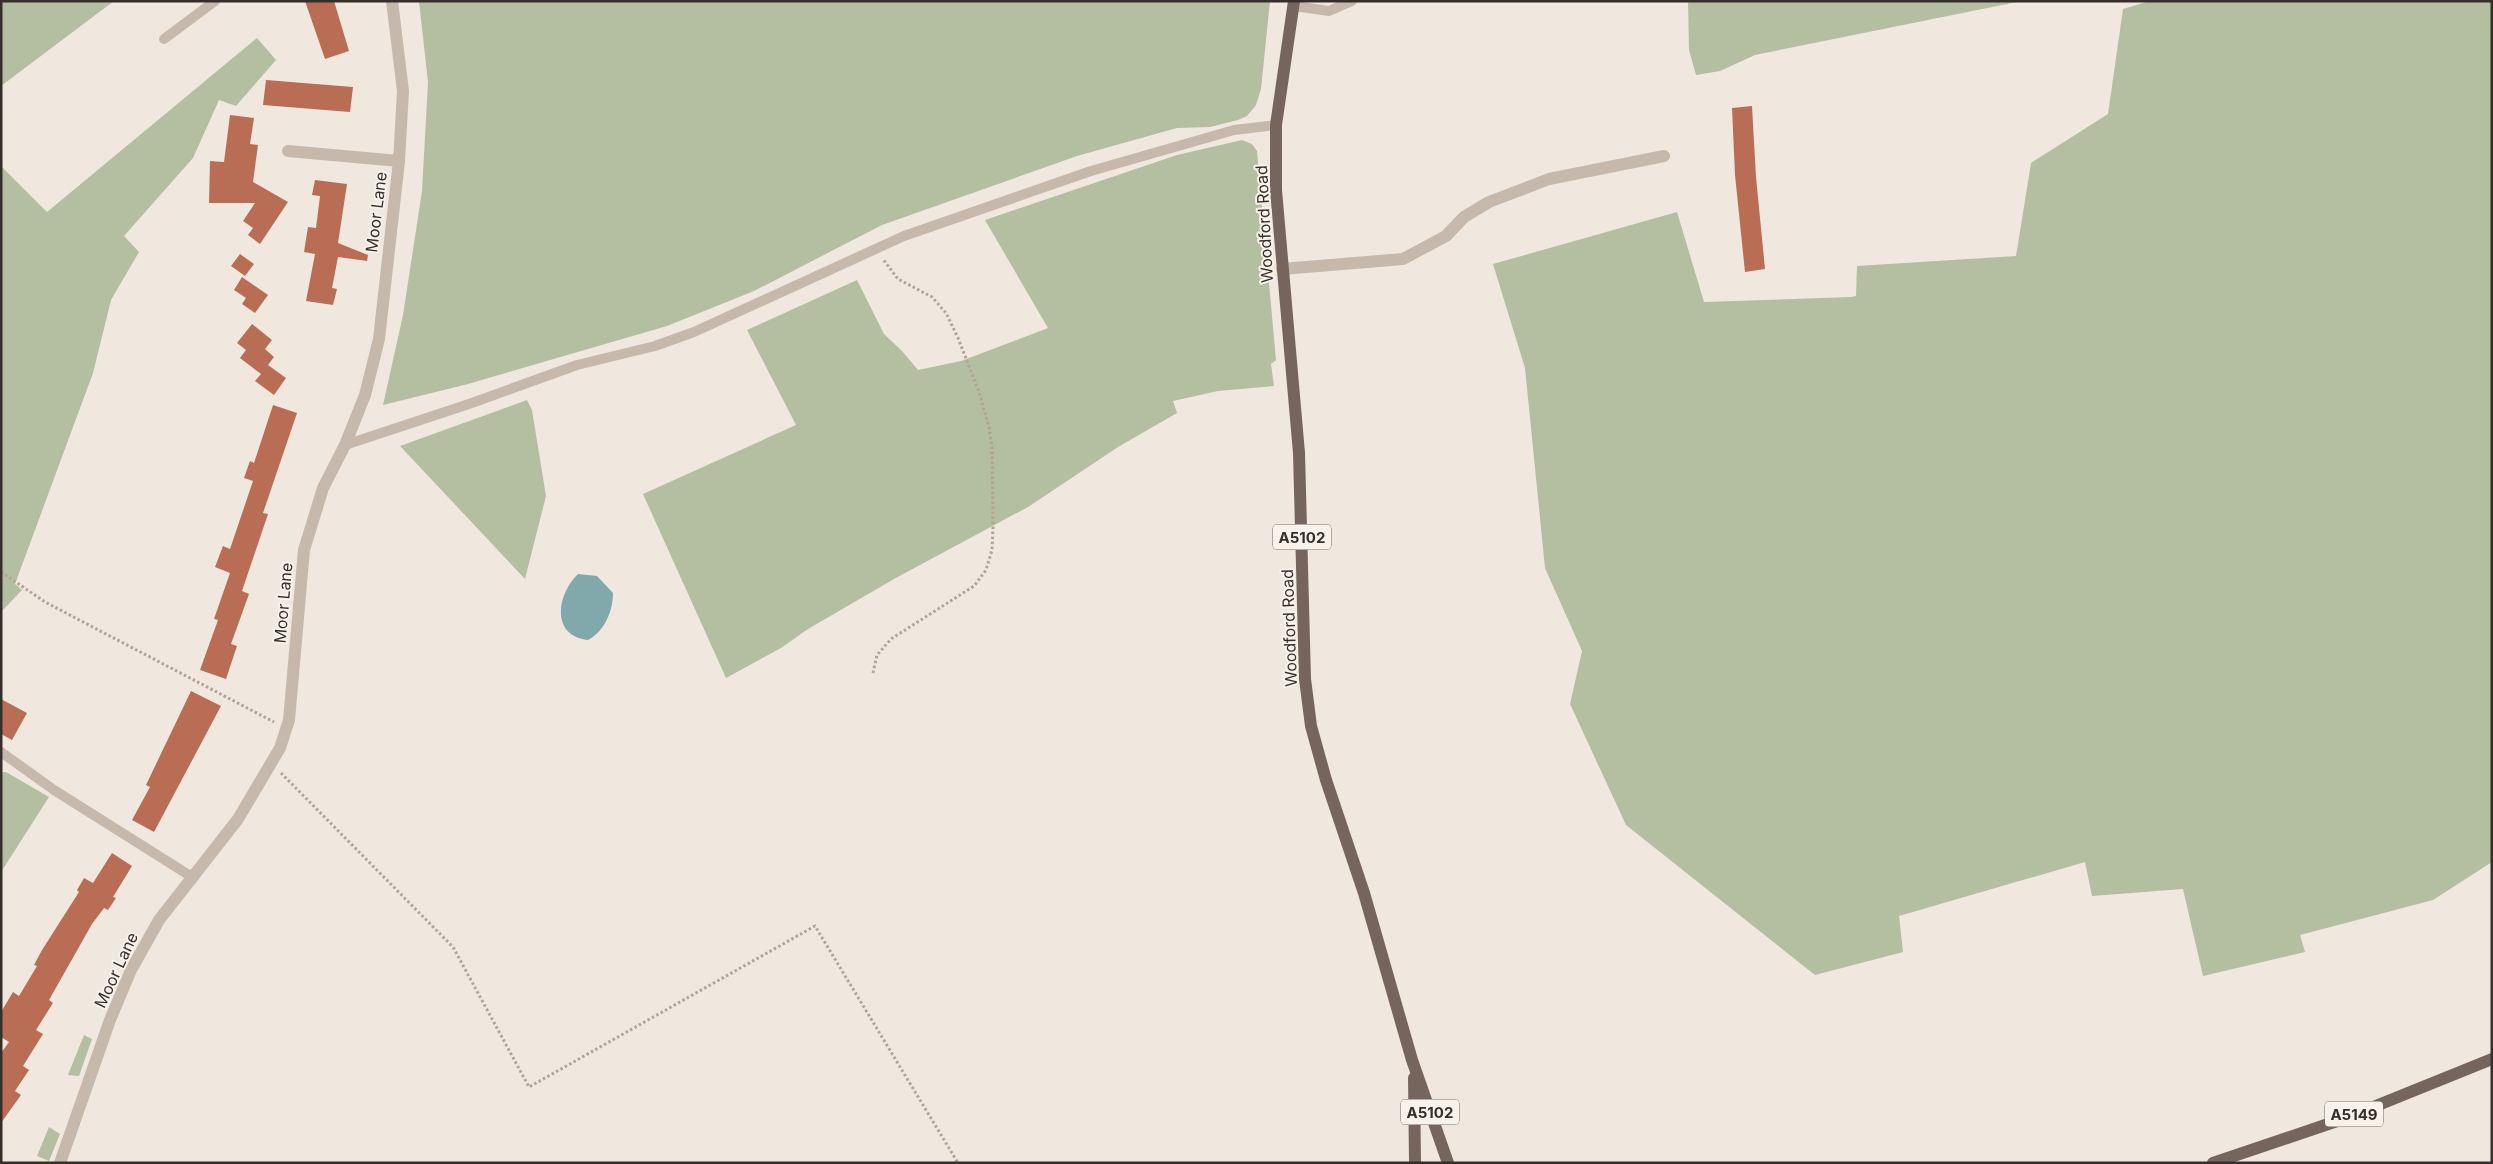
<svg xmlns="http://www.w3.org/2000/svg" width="2493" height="1164" font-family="Inter,sans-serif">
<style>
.green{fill:#b4bea0}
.water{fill:#81a8aa}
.building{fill:#b96d54}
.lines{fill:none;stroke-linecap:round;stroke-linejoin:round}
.path{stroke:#b3a396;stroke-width:3;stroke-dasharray:2.5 2.5;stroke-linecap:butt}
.service{stroke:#c7b8ac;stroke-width:10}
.minor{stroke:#c7b8ac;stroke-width:12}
.tertiary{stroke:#c7b8ac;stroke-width:12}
.primary{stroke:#76655d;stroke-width:12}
.labels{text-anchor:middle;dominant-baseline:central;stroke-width:4;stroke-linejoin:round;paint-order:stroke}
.shield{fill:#f8f2eb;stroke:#706964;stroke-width:1}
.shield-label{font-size:15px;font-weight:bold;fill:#362e2a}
.street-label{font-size:16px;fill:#362e2a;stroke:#f8f2eb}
</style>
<rect width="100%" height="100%" fill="#f0e8df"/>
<path class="green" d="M1 1H114L1 86Z
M419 1H1270L1261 89 1256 105 1247 116 1238 120 1210 127 1177 128 1077 156 882 225 754 291 667 326 468 384 383 405 403 315 422 191 428 82Z
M1688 1H2022L1755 55 1720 71 1696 75 1689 50Z
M2150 1H2492V862L2433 900 2300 935 2305 952 2203 976 2183 889 2092 896 2085 862 1899 916 1903 952 1815 975 1626 825 1570 704 1582 651 1545 568 1525 368 1493 264 1677 212 1704 302 1851 297 1856 296 1857 266 2016 256 2031 163 2108 114 2123 9Z
M257 38 276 60 236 106 219 100 193 158 124 236 139 252 111 300 93 373 15 584 22 590 1 612V166L47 212Z
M1242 140 1252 144 1257 151 1276 360 1271 364 1274 386 1218 391 1173 401 1177 413 1118 447 1028 507 894 579 808 629 781 648 726 678 643 494 796 425 747 330 857 280 884 334 902 351 918 370 961 361 1048 328 985 220 1177 155Z
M527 400 532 410 546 496 525 579 400 446Z
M1 772H6L49 797 1 872Z
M84 1035 92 1039 79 1076 68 1075Z
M49 1127 60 1134 49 1161 37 1156Z"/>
<path class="water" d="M578 574 597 576 613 593C613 610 605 631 588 640 550 636 557 594 578 574Z"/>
<path class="building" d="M305 1H334L349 51 325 59Z
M266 80 353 87 350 112 263 105Z
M1752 106 1756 177 1765 269 1745 272 1735 175 1732 108Z
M230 115 254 118 250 144 258 145 253 182 288 202 260 244 248 235 253 228 243 221 255 203H209L210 161 224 162Z
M315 180 347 184 338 243 368 255 367 261 338 257 332 288 337 289 333 305 306 301 315 254 304 252 308 227 316 228 320 196 312 195Z
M240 254 254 264 245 276 231 266Z
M242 277 268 295 255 313 242 304 246 298 234 290Z
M252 324 272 340 265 349 274 357 268 365 286 378 274 395 255 381 261 374 240 358 246 350 237 343Z
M273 405 297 413 263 513 268 514 242 591 249 594 231 644 237 646 226 679 200 670 218 620 214 619 230 573 215 567 223 546 230 549 253 481 244 478 250 461 254 463Z
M191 691 221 706 154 832 132 820 150 787 146 785Z
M1 699 27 713 12 740 1 734Z
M112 853 132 866 113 897 116 898 108 910 104 908 92 924 49 1000 53 1003 36 1030 43 1034 23 1066 29 1070 15 1091 21 1095 1 1123V1053L9 1042 1 1037V1012L13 992 19 996 37 966 34 965 42 950 79 892 77 890 84 878 93 883Z"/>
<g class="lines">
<path class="path" d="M1 572 45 602 274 722
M873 673 877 655 891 639 974 586 986 570 992 550 993 528 992 447 989 427 979 392 958 338 946 313 932 297 898 279 883 259
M281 773 453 947 529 1087 815 926 958 1163"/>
<path class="service" d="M1294 6 1329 11 1352 1
M164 39 215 1
M345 445 469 404 577 365 655 346 694 332 904 236 1091 171 1234 130 1276 125
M1 752 54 790 192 877"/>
<path class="minor" d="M288 151 399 161
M1282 269 1403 259 1446 236 1464 217 1489 202 1549 179 1664 156"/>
<path class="tertiary" d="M60 1163 110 1020 131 970 159 920 238 819 280 748 289 720 304 550 323 488 345 445 365 395 379 339 399 161 403 91 392 1"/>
<path class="primary" d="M1294 1 1276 125V190L1299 453 1305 679 1311 726 1326 780 1364 893 1412 1060 1448 1163
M1414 1078 1415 1163
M2213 1163 2346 1118 2492 1059"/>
</g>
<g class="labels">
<g class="shield">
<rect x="1273" y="524.5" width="58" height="25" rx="4"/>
<rect x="1401" y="1099.5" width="58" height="25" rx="4"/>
<rect x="2325" y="1101.5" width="58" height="25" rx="4"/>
</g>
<g class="shield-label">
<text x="1302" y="537">A5102</text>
<text x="1430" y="1112">A5102</text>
<text x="2354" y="1114">A5149</text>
</g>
<g class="street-label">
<text transform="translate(376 212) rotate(-83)">Moor Lane</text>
<text transform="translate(1264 224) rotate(-93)">Woodford Road</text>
<text transform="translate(283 603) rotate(-85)">Moor Lane</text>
<text transform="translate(1289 628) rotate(-92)">Woodford Road</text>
<text transform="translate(116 970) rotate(-65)">Moor Lane</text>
</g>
</g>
<rect width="2493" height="1164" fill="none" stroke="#362e2a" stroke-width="5"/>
</svg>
